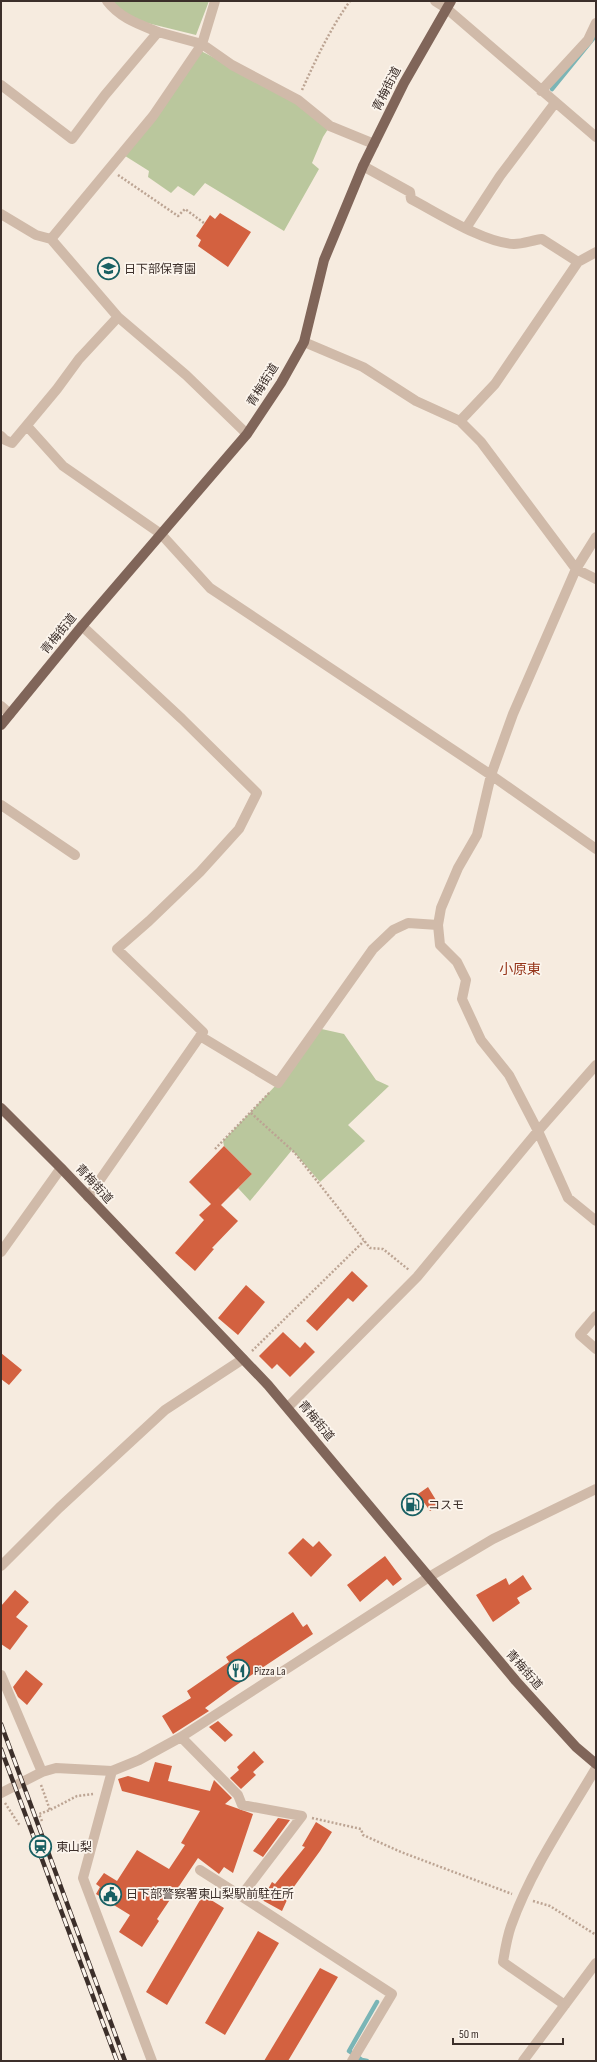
<svg xmlns="http://www.w3.org/2000/svg" width="597" height="2062" font-family="'Sofia Sans Condensed','Noto Sans JP',sans-serif">
<style>
.green{fill:#bac79d}
.lines{fill:none;stroke-linecap:round;stroke-linejoin:round}
.stream{stroke:#7ab5b6;stroke-width:4.5}
.building{fill:#d36140}
.path{stroke:#bca493;stroke-width:2.5;stroke-dasharray:2 2;stroke-linecap:butt}
.minor{stroke:#d0baa9;stroke-width:10}
.major{stroke:#806559;stroke-width:10}
.rail-casing{stroke:#3c2f2a;stroke-width:4.5}
.rail{stroke:#fcf5ed;stroke-width:3;stroke-dasharray:9;stroke-linecap:butt}
.labels{text-anchor:middle;dominant-baseline:central;stroke-width:3.5;stroke-linejoin:round;paint-order:stroke}
.street-label{font-size:12px;fill:#3c2f2a;stroke:#fcf5ed}
.poi-label{font-size:12px;fill:#3c2f2a;stroke:#fcf5ed;text-anchor:start}
.quarter-label{font-size:14px;fill:#953419;stroke:#fcf5ed}
</style>
<rect width="100%" height="100%" fill="#f6ebdf"/>
<path class="green" d="M111 1H209L196 35 131 19Z
M195 48 298 100 330 126 323 137 312 163 319 169 284 231 205 183 194 196 178 186 171 193 148 177 149 171 122 154Z
M317 1028 344 1034 376 1080 389 1086 348 1125 365 1141 320 1182 292 1150 250 1201 238 1188 252 1174 224 1146 223 1141 278 1083Z"/>
<g class="lines">
<path class="stream" d="M552 89 596 35
M367 2061 362 2060 349 2051 377 2002"/>
</g>
<path class="building" d="M220 213 251 232 228 267 198 246 201 240 196 236 210 215 215 219Z
M224 1146 252 1174 221 1205 238 1221 212 1248 214 1249 195 1271 175 1253 204 1220 199 1215 211 1204 189 1182Z
M352 1271 368 1286 353 1302 348 1298 317 1331 306 1321Z
M246 1285 265 1302 238 1335 218 1318Z
M283 1332 300 1348 305 1342 315 1352 290 1377 277 1364 272 1369 259 1356Z
M1 1353 22 1370 9 1385 1 1379Z
M428 1487 439 1505 430 1511 418 1494Z
M303 1538 313 1547 319 1541 332 1555 311 1577 288 1553Z
M385 1556 402 1579 393 1586 387 1579 360 1602 347 1585Z
M523 1575 532 1589 517 1598 520 1603 493 1622 476 1595 506 1578 509 1585Z
M15 1590 29 1602 16 1617 28 1626 10 1650 1 1644V1606Z
M293 1612 303 1627 307 1624 313 1634 232 1688 205 1708 209 1711 173 1734 162 1716 191 1698 187 1691 229 1662 226 1657Z
M26 1670 43 1684 27 1705 18 1697 13 1687Z
M218 1721 233 1735 225 1742 209 1727Z
M254 1751 264 1762 253 1772 256 1775 241 1789 230 1778 239 1770 237 1767Z
M155 1762 172 1766 168 1781 210 1791 214 1780 232 1798 225 1804 253 1814 233 1873 224 1867 219 1874 198 1858 157 1919 159 1921 142 1947 119 1932 130 1915 96 1894 100 1887 96 1884 104 1873 117 1881 137 1850 169 1869 185 1845 181 1843 200 1811 122 1791 118 1779 128 1776 149 1782Z
M278 1818 290 1820 263 1857 253 1851Z
M316 1822 332 1832 320 1851 285 1899 287 1900 282 1911 262 1900 272 1882 275 1884 305 1847 302 1846Z
M203 1895 224 1908 167 2005 146 1992Z
M258 1931 279 1943 225 2035 205 2023Z
M320 1968 338 1977 288 2061H264Z"/>
<g class="lines">
<path class="path" d="M302 90C316 59 330 29 350 1
M118 175 178 216 185 209 204 223
M251 1113 294 1152 370 1248 383 1249 409 1270
M215 1149 270 1092
M252 1351 364 1241
M41 1785 50 1810
M5 1803 20 1826
M312 1818 361 1829 363 1835 401 1852 512 1894
M42 1821 39 1814 50 1810 77 1796 93 1794
M533 1901 550 1906 596 1935"/>
<path class="minor" d="M107 1C120 18 138 24 158 32
M435 1 446 8 596 137
M1 85 72 139 105 95 158 32 202 44 232 65 298 100 330 126 374 144
M541 91 588 40 596 23
M363 166 410 192 411 199C438 213 484 243 514 244 523 244 533 240 542 239L578 262
M1 214 36 235 51 239 118 317 186 375 247 434
M466 228 500 176 555 103
M51 239 153 116 202 44 215 1
M304 342 363 367 416 401 460 421 481 442 576 569 596 579
M460 421 495 384 578 262 596 252
M27 426 63 466 161 534 210 588 491 775 596 849
M1 436 5 440 12 443 57 389 79 359 118 317
M82 626 182 719 257 793 239 829 200 872 149 921 117 949 203 1032 88 1197
M1 706 10 714
M1 805 75 855
M438 925 440 945 457 962 466 980 462 999 481 1040 509 1075 538 1131 568 1198 596 1221
M200 1036 278 1083 373 949 393 930 408 923 438 925 441 908 458 868 477 835 491 775 513 714 576 569 596 537
M1 1252 61 1168
M596 1316 580 1335 596 1349
M288 1407 417 1277 538 1131 596 1065
M1 1566 59 1508 165 1410 243 1359
M1 1675 42 1772
M181 1737 238 1795 242 1805 302 1816 241 1896 200 1870
M112 1771 83 1878 152 2061
M1 1793 42 1772 56 1768 112 1771 139 1760 181 1737 429 1577 493 1539 596 1489
M241 1896 392 1994 352 2061
M565 2005 503 1962C505 1950 507 1937 511 1926 531 1870 566 1819 596 1768
M523 2061 596 1963"/>
<path class="major" d="M1 725 82 626 247 434 281 383 304 342 324 260 363 166 404 83 451 1
M1 1108 61 1168 268 1385 516 1681 576 1747 596 1764"/>
<defs>
<path id="rail" d="M1 1724 125 2061
M1 1749 117 2061"/>
</defs>
<use href="#rail" class="rail-casing"/>
<use href="#rail" class="rail"/>
</g>
<defs>
<symbol id="school-ring" viewBox="-11 -11 22 22"><circle r="9.5" fill="#fcf5ed" stroke="#196063" stroke-width="1.5"/><path d="M0-5L7-2L0 1L-7-2ZM-4 1L0 2.5L4 1V4Q0 6-4 4Z" fill="#196063"/></symbol>
<symbol id="fuel-ring" viewBox="-11 -11 22 22"><circle r="9.5" fill="#fcf5ed" stroke="#196063" stroke-width="1.5"/><path d="M-5.5-6h7V0h2V4h1.3V-2.5L3-4.5l.8-.8L6-3V5H2.5V1h-1V6h-7ZM-4.2-4.7v3.2H.2V-4.7Z" fill="#196063"/></symbol>
<symbol id="restaurant-ring" viewBox="-11 -11 22 22"><circle r="9.5" fill="#fcf5ed" stroke="#196063" stroke-width="1.5"/><path d="M-5-6h1v4h1v-4h1v4h1v-4h1v5L-1.5 .5V6h-2V.5L-5-1ZM5-6V6H3V1.5H1.5Q1.5-4 5-6Z" fill="#196063"/></symbol>
<symbol id="station-ring" viewBox="-11 -11 22 22"><circle r="9.5" fill="#fcf5ed" stroke="#196063" stroke-width="1.5"/><path d="M-3-6H3Q5-6 5-4V2Q5 4 3 4L4.5 6H3L1.5 4h-3L-3 6H-4.5L-3 4Q-5 4-5 2V-4Q-5-6-3-6ZM-3.5-4v3h7v-3ZM-3.5 1v1.5H-2V1ZM2 1v1.5H3.5V1Z" fill="#196063"/></symbol>
<symbol id="civic-ring" viewBox="-11 -11 22 22"><circle r="9.5" fill="#fcf5ed" stroke="#196063" stroke-width="1.5"/><path d="M-.6-6.5H3V-4.5H.6V-3L4-1V1h2V6H-6V1h2V-1L-.6-3ZM-1.2 2.5V6h2.4V2.5Z" fill="#196063"/></symbol>
</defs>
<g fill-rule="evenodd">
<use href="#school-ring" x="96" y="256" width="25" height="25"/>
<use href="#fuel-ring" x="400" y="1492" width="25" height="25"/>
<use href="#restaurant-ring" x="226" y="1658" width="25" height="25"/>
<use href="#station-ring" x="28" y="1834" width="25" height="25"/>
<use href="#civic-ring" x="98" y="1882" width="25" height="25"/>
</g>
<g class="labels">
<g class="street-label">
<text transform="translate(387 89) rotate(-63)">青梅街道</text>
<text transform="translate(263 385) rotate(-58)">青梅街道</text>
<text transform="translate(59 634) rotate(-51)">青梅街道</text>
<text transform="translate(94 1184) rotate(47)">青梅街道</text>
<text transform="translate(316 1421) rotate(50)">青梅街道</text>
<text transform="translate(524 1670) rotate(49)">青梅街道</text>
</g>
<g class="poi-label">
<text x="124" y="269">日下部保育園</text>
<text x="428" y="1505">コスモ</text>
<text x="254" y="1671">Pizza La</text>
<text x="56" y="1847">東山梨</text>
<text x="126" y="1894">日下部警察署東山梨駅前駐在所</text>
</g>
<g class="quarter-label">
<text x="520" y="969">小原東</text>
</g>
</g>
<rect width="597" height="2062" fill="none" stroke="#3c2f2a" stroke-width="4"/>
<path d="M453 2038v6h110v-6" fill="none" stroke="#3c2f2a" stroke-width="2"/>
<text x="459" y="2038" font-size="12" fill="#3c2f2a" stroke="#fcf5ed" stroke-width="3" paint-order="stroke">50 m</text>
</svg>
